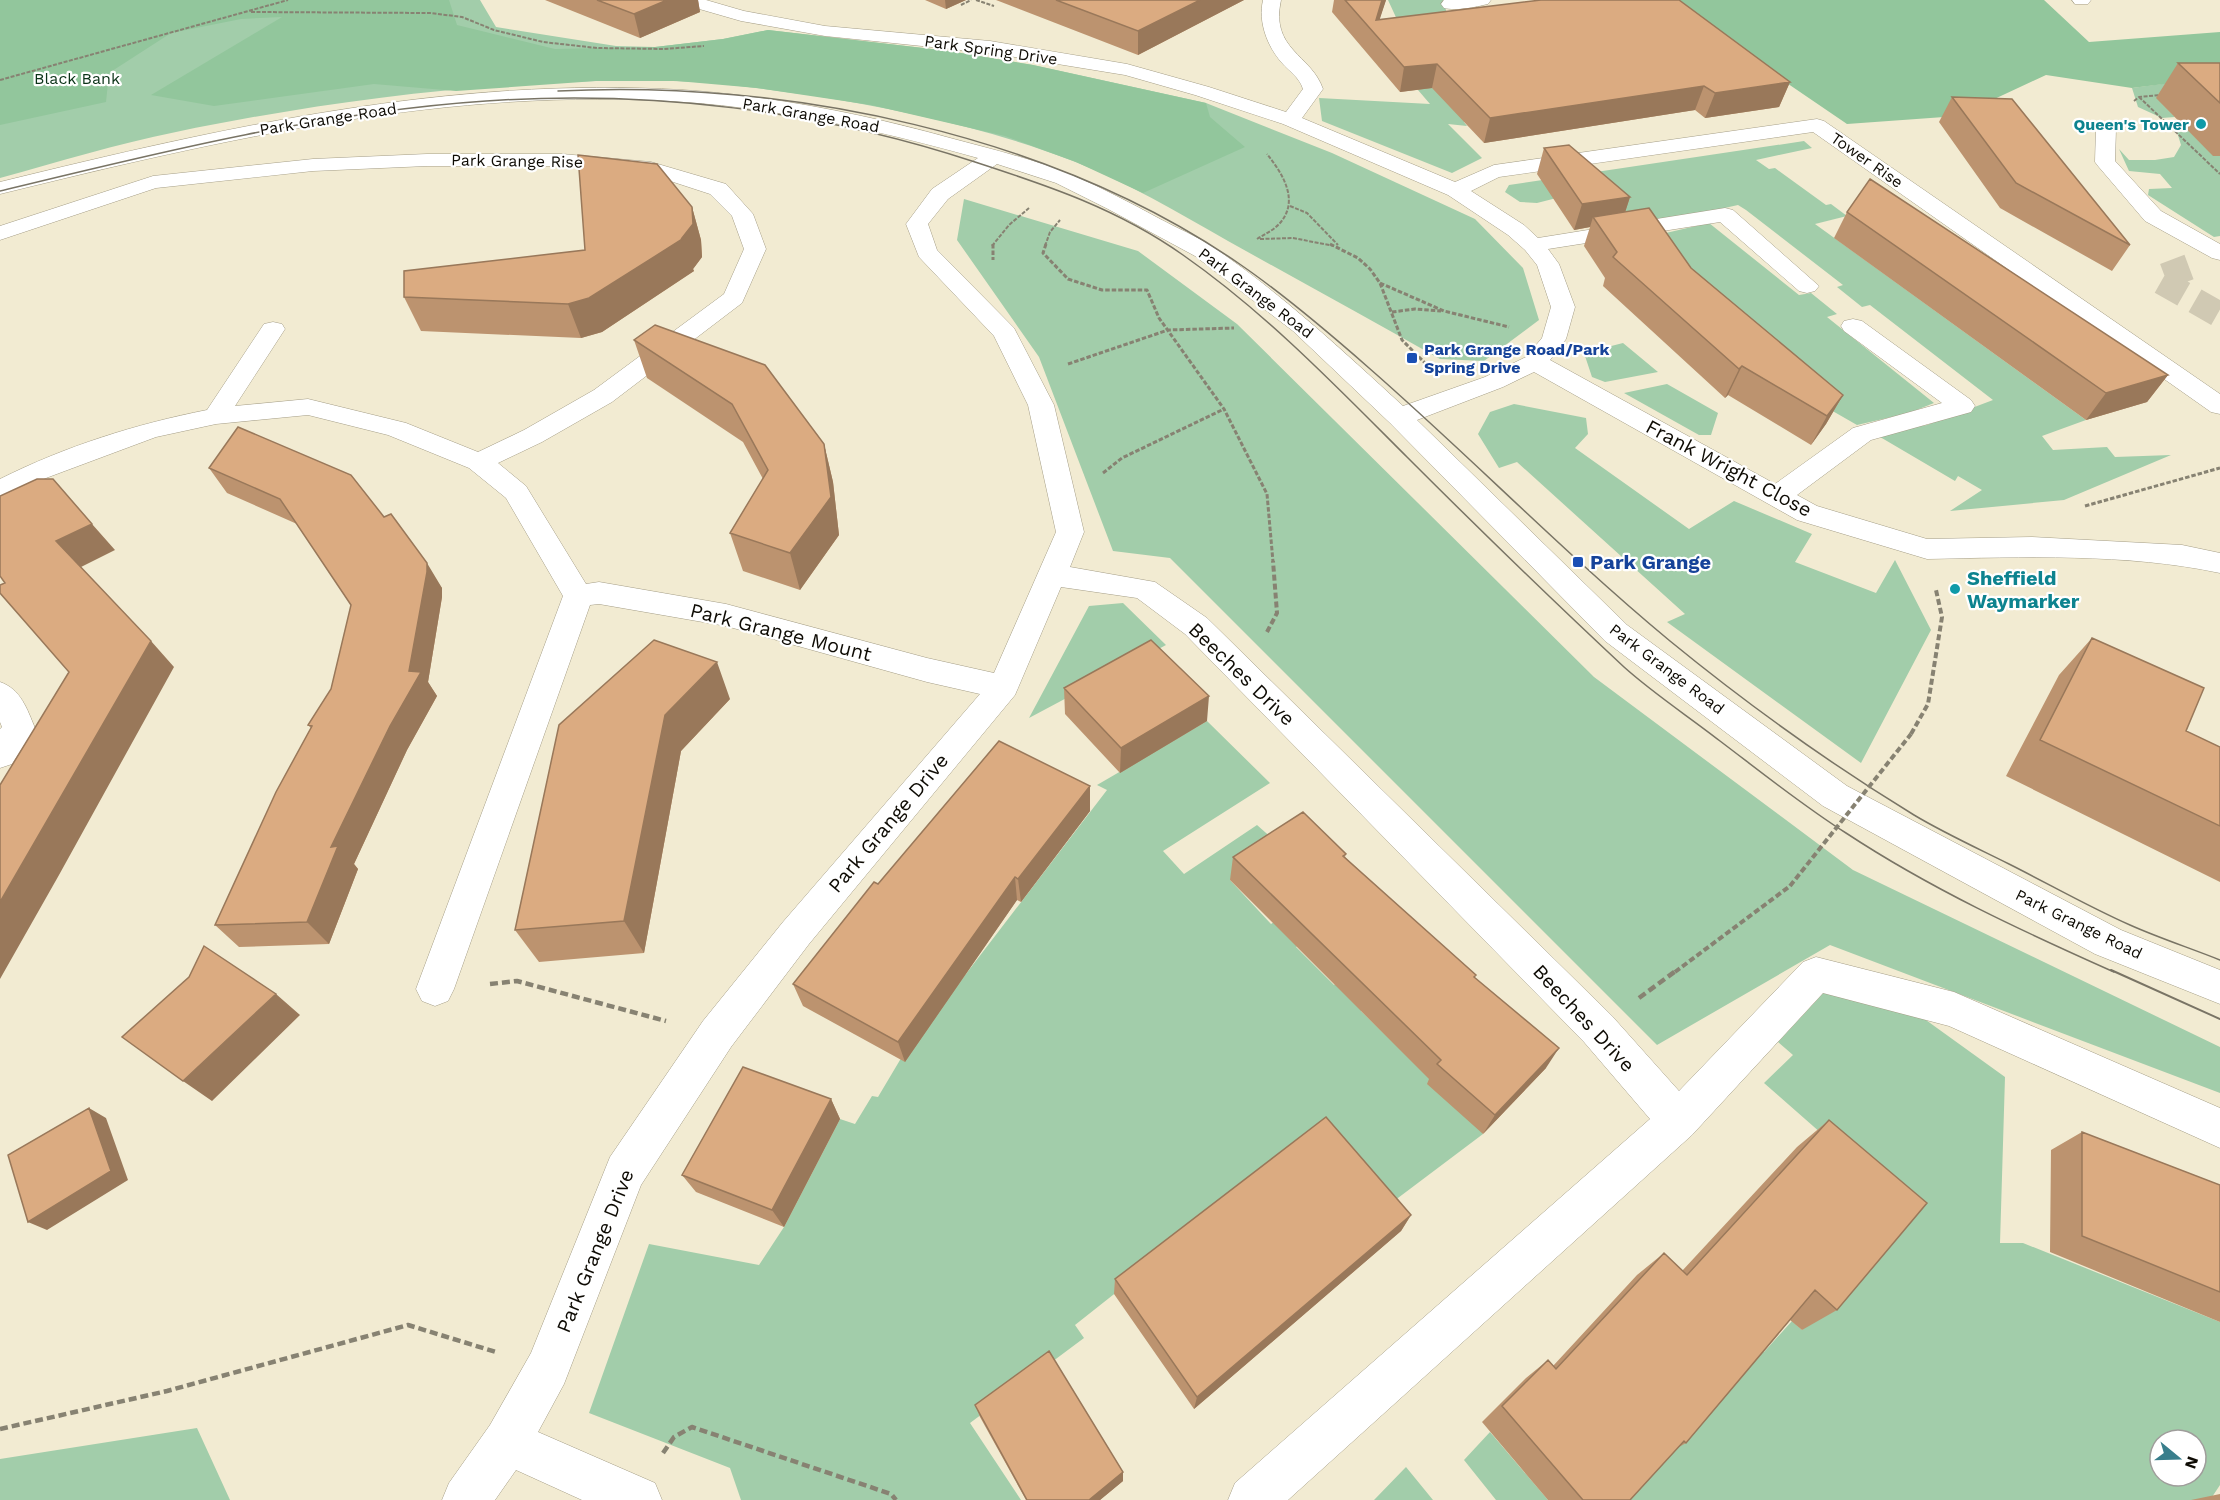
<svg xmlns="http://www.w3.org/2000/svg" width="2220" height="1500" font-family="'Work Sans',sans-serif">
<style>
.green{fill:#a2cdaa;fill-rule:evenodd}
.forest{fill:#92c69c}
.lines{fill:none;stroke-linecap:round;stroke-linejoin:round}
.minor-tunnel{stroke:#d0c9b3;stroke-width:26;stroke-dasharray:26 13;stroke-linecap:butt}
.minor-casing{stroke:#a59e87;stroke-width:1}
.path-far3{stroke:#878272;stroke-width:2;stroke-dasharray:4 1.5;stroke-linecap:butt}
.path-far2{stroke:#878272;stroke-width:3;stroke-dasharray:4.5 2;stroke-linecap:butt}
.path-far1{stroke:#878272;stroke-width:4;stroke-dasharray:6 3;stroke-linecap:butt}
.path{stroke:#878272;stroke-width:4.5;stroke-dasharray:8 4;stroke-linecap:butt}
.minor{fill:#fff;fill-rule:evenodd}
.tram-far1{stroke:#797465;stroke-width:1.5}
.tram{stroke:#797465;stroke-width:2}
.path-bridge{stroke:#878272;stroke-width:4;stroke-dasharray:6 3;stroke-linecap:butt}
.wall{fill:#bc936f}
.shaded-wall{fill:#99785a}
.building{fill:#dbab81;stroke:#99785a;stroke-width:1.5}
.culture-dot{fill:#0f9aa8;stroke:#fff;stroke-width:2}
.transit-dot{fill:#1a4fb4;stroke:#fff;stroke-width:2}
.labels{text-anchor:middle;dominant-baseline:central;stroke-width:4.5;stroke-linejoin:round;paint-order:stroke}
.far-street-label{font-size:16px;fill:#0e0b04;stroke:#fff}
.far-park-label{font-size:16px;fill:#0b3318;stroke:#fff}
.far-culture-label{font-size:16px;font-weight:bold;fill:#0d838f;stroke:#fff;text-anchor:end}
.far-transit-label{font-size:16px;font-weight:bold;fill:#164399;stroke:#fff;text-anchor:start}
.street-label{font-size:20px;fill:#0e0b04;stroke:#fff}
.transit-label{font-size:20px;font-weight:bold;fill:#164399;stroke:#fff;text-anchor:start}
.culture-label{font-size:20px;font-weight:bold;fill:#0d838f;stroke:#fff;text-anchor:start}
</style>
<rect width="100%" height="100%" fill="#f2ebd2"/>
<path class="green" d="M0 0H480L496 27 616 46 655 47 723 39 768 30 949 51 1033 65 1206 103 1332 153 1475 219 1523 268 1539 320 1484 361 1440 359C1369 319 1298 280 1228 241 1177 212 1127 182 1073 161 987 128 899 109 809 95 764 89 718 82 673 81 510 77 335 99 176 132 117 144 58 162 0 178Z
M1388 0H1443L1448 17 1504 115 1464 122 1467 126 1448 124 1482 158 1452 173 1322 121 1319 98 1430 104 1418 90 1406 39Z
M2213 77 2157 98 2175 117 2162 118 2138 107 2132 88Z
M2189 131 2213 155 2220 156V236L2214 237 2148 195 2149 189 2172 188 2160 174 2129 171 2119 149 2129 160H2155L2174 157 2181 145 2177 132Z
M1804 141 1812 148 1756 160 1769 169 1775 168 1826 205 1831 204 1847 216 1815 224 2086 420 2042 436 2053 450 2107 447 2115 457 2171 455 2064 500 1950 511 1982 490 1958 476 1955 481 1875 434 1927 425 1993 400 1870 305 1862 307 1837 287 1843 285 1746 210 1738 205 1630 229 1584 191 1537 203 1520 202 1505 192 1509 185Z
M964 199 1138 251 1237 324 1594 677 1853 870 2220 1047V1093L1830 945 1657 1045 1170 558 1113 551 1039 357 957 240Z
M1709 223 1799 295 1811 293 1837 314 1827 317 1934 403 1909 413 1857 425 1754 366 1640 239Z
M1623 343 1658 372 1605 382 1592 377 1584 353Z
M1667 384 1718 413 1711 435H1699L1624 393Z
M1514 404 1586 418 1588 434 1575 448 1689 529 1734 501 1812 534 1795 562 1876 593 1895 560 1931 630 1861 763 1667 622 1685 614 1517 462 1499 468 1478 434 1490 412Z
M1123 603 1166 645 1029 718 1089 606Z
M1207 721 1270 783 1163 851 1184 874 1257 825 1281 846 1230 880 1271 924 1339 878 1359 899 1296 947 1334 985 1398 935 1424 959 1361 1011 1402 1051 1432 1026 1483 1134 1382 1210 1233 1200 1075 1325 1084 1338 970 1423 1021 1500H741L730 1468 589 1413 649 1244 759 1265 784 1227 840 1119 855 1124 872 1096 878 1097 900 1060 1107 790 1097 785Z
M1825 991 1912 1010 2005 1077 2000 1243H2023L2220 1322V1485L2210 1500H1613L1754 1341 1764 1352 1792 1321 1802 1330 1904 1206 1764 1083 1793 1055 1778 1042ZM2160 1440H2196V1476H2160Z
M197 1428 230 1500H0V1459Z
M1490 1432 1548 1500H1496L1464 1460Z
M1406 1467 1433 1500H1374Z"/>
<path class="forest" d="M0 0H449L457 25 555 49 655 47 723 39 768 30 949 51 1033 65 1206 103 1210 117 1245 147 1143 193 1076 162 1005 136 871 105 757 88 677 81H596L456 91 374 84 214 106 151 95 282 17 241 19 171 33 109 73 106 102 0 125Z
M1649 0H2044L2089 42 2220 32V77L2132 88 2046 75 1958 116 1847 124 1716 35Z"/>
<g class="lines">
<path class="minor-tunnel" d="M2189 267 2157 279 2220 315"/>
<defs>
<path id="minor" d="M679 0H706L744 11 825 26 990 41 1127 64 1209 87 1286 112 1303 89C1299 77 1290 72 1282 63 1267 46 1258 22 1263 0H1281C1270 50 1311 54 1323 89L1302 118 1455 182 1494 165 1817 119 1824 121 2220 394V414L2211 412 1813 132 1499 177 1471 191 1524 225 1538 238 1725 208 1733 210 1819 286 1815 291 1807 293 1799 291 1720 222 1548 249 1559 264 1575 307 1566 339 1550 360 1775 484 1853 428 1942 403 1844 331 1841 326 1844 321 1853 319 1862 321 1971 400 1975 406 1971 412 1871 440 1797 495 1817 506 1927 539 2032 537 2182 545 2220 553V573C2127 553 2022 557 1927 559L1797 520 1534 372 1503 387 1417 420 1627 625 1847 786 2121 930 2220 970V1004L2095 954 1823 806 1605 641 1390 423 1293 331 1195 256 1108 209 1056 183 997 164 948 199 928 224 937 250 1014 328 1054 405 1084 532 1070 567 1155 582 1207 618 1612 1016 1679 1091 1803 962 1816 957 1954 992 2220 1108V1148L1949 1026 1823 993 1692 1135 1288 1500H1228L1235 1483 1650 1119 1584 1042 1185 634 1137 598 1061 587 1015 695 809 944 731 1047 641 1185 564 1384 538 1432 655 1483 662 1500H582L516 1470 495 1500H442L449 1483 490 1425 531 1353 610 1157 703 1021 783 922 980 694 927 682 726 626 599 604 590 605 454 989 448 1001 435 1006 422 1001 416 989 563 596 506 498 469 468 388 435 308 415 216 424 156 437 46 478 0 499V479C66 446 136 424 207 410L264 324 273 322 282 324 285 329 235 406 308 399 406 423 478 452 524 430 594 390 724 294 744 249 732 216 710 194 649 174 562 166H427L313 171 156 188 0 240V226L153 176 313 159 427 154H562L651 162 726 184 753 214 766 249 742 303 612 402 542 442 498 463 526 486 586 584 599 582 726 604 927 658 994 673 1056 532 1028 405 994 336 919 257 906 224 932 189 978 158C882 131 784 109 684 102 452 86 224 139 0 194V182C224 127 451 76 683 90 773 96 864 114 950 138 991 149 1033 159 1072 175 1102 188 1131 203 1160 219 1177 228 1196 236 1213 247 1282 294 1342 350 1403 406L1485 377 1526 357 1542 338 1551 307 1537 265 1525 250 1508 235 1448 195 1283 124 1195 95 1125 75 990 53 825 36 741 21 682 4Z
M1444 0H1491L1488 4C1475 7 1457 11 1444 8L1441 4Z
M2072 0H2091L2088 4H2075Z
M2106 122 2113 124 2116 128 2115 161 2161 211 2220 244V260L2212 258 2145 221 2098 166 2095 162 2096 128 2099 124Z
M0 682C21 689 27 709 35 728L12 764 0 768V729L2 727 0 722Z"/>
</defs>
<use href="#minor" class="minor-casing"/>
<path class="path-far3" d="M976 0 994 6
M961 5 971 0
M251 12 430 13 462 17 494 30 543 42 597 48 664 49 704 46
M0 80 288 0
M2139 97 2220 174
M2134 101 2139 97 2161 95
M1290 206 1307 213 1338 245
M1257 239C1265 234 1274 230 1280 223 1300 200 1282 173 1267 154
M1260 239 1293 238 1334 246
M992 246 1009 225 1029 208
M1045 246 1050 232 1060 220"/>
<path class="path-far2" d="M993 244V260
M1046 244 1043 253 1068 279 1102 290H1147L1159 318 1224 409 1267 494 1273 562
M1330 244 1358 258 1370 269 1380 283 1402 340 1425 363
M1380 283 1444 311 1509 327
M1392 312 1415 309 1441 311
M1068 364 1168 330 1234 328
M1103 473 1122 458 1224 409
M2085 506 2220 468"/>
<path class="path-far1" d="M1267 632 1277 613 1273 561
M1911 734 1928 704 1942 617 1936 590
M1675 972 1790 886"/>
<path class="path" d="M490 984 517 981 666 1021
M1639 998 1677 970
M0 1429 167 1391 408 1325 496 1352
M663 1453 674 1437 692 1427 891 1494 896 1500"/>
<use href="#minor" class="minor"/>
<path class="tram-far1" d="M558 91C785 79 1052 134 1241 265 1286 296 1328 332 1369 368 1471 457 1565 554 1670 641 1747 704 1829 763 1914 815 1944 833 1977 848 2009 864 2049 884 2089 907 2130 925 2159 938 2190 948 2220 960
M0 191C160 152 322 112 486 101 651 90 818 110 975 162 1049 186 1118 209 1183 255 1266 313 1336 386 1407 457 1478 528 1550 598 1624 667 1654 694 1688 716 1720 741 1761 772 1802 805 1846 833 1931 889 2022 931 2114 972"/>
<path class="tram" d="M2111 970 2220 1019"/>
<path class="path-bridge" d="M1790 886 1911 734"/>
</g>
<path class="wall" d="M545 0H698L700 12 640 38Z
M925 0H966L946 9Z
M996 0H1244L1138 55Z
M1334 0H1386L1379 20 1790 82 1779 107 1705 118 1695 110 1484 143 1432 88 1400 92 1332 12Z
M2178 63H2220V156H2213L2156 98Z
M1952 97 2130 245 2112 271 2000 208 1939 122Z
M1544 148 1630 197 1625 212 1691 268 1843 395 1826 424 1811 445 1728 395 1725 398 1603 286 1605 278 1584 246 1590 227 1574 230 1537 174Z
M692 207 701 240 702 257 693 269 694 271 602 332 581 338 421 331 404 297 585 250Z
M1847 212 2168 375 2147 402 2086 420 1834 238Z
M634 340 824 444 833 482 839 535 800 590 743 571 730 533 763 479 743 442 647 378Z
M209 468 384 517 442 588V597L428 682 437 696 407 750 354 864 358 869 329 944 239 947 215 925 311 728 308 725 331 689 351 605 297 524 227 493Z
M2092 638 2186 731 2220 747V882L2006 776 2059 675Z
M1064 688 1207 721 1120 773 1065 714Z
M730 699 681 751 644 953 539 962 515 930 559 725Z
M1090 786V811L1021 902 1017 900 905 1062 803 1006 793 984 878 884Z
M1346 854 1345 857 1475 978 1546 1068 1483 1134 1427 1084 1429 1079 1230 880 1233 857Z
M831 1099 840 1119 784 1227 696 1192 682 1175Z
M1829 1120 1837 1310 1802 1330 1790 1320 1686 1443 1679 1447 1630 1500H1548L1482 1422 1526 1378 1548 1360 1553 1366 1637 1275 1664 1253 1682 1271 1797 1147Z
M2082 1132 2220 1185V1322L2050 1252 2051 1150Z
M1411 1215 1401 1231 1194 1409 1114 1294 1115 1279Z
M975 1405 1123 1472V1481L1100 1500H1026L980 1417Z
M2220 1494V1500H2191Z"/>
<path class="shaded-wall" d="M667 0H698L700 12 640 38 634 14Z
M945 0H966L946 9Z
M1200 0H1244L1138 55V31Z
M1382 0H1386L1375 34 1376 20Z
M1437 64 1432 88 1400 92 1404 67Z
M1790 82 1779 107 1705 118 1715 93Z
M1704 86 1695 110 1484 143 1490 118Z
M1630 197 1622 222 1593 217 1590 227 1574 230 1582 204Z
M692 207 701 240 702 257 693 269 694 271 602 332 581 338 568 304Z
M1742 366 1728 395 1725 398 1739 369Z
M2168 375 2147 402 2086 420 2106 393Z
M1843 395 1826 424 1811 445 1827 416Z
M824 444 833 482 839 535 800 590 790 553Z
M92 524 115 550 79 568 56 541Z
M427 563 442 588V597L428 682 437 696 407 750 354 864 358 869 329 944 307 922 331 847Z
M151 641 174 667 59 875 0 979V902Z
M717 662 730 699 681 751 644 953 624 921 665 715Z
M1209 696 1207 721 1120 773 1121 748Z
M1090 786V811L1021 902 1018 879Z
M1015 877 1017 900 905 1062 898 1042Z
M276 994 300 1015 212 1101 183 1081Z
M1559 1048 1546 1068 1483 1134 1495 1115Z
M831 1099 840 1119 784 1227 772 1210Z
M89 1108 106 1118 128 1180 47 1230 28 1222Z
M1411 1215 1401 1231 1194 1409 1197 1397Z
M1123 1472V1481L1100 1500H1089Z"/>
<path class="building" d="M597 0H667L634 14Z
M1056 0H1200L1138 31Z
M1345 0H1382L1376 20 1541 0H1679L1790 82 1715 93 1704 86 1490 118 1437 64 1404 67Z
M2178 63H2220V103Z
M1952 97 2012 99 2130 245 2016 183Z
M1569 145 1630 197 1582 204 1544 148Z
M578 155 657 164 692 207 693 224 682 238H684L589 298 568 304 404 297V271L585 250Z
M1870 179 2168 375 2106 393 1847 212Z
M1649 208 1691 268 1843 395 1827 416 1742 366 1739 369 1613 257 1617 252 1593 217Z
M655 325 765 365 824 444 831 497 790 553 730 533 768 470 732 404 634 340Z
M238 427 351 475 384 517 391 514 427 563V572L409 671 421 672 390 726 331 847 338 846 307 922 215 925 276 792 312 726 308 725 331 689 351 605 280 499 209 468Z
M37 479H53L92 524 56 541 151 641 0 902V785L69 672 0 593V585L5 583 0 576V496Z
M2092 638 2204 688 2186 731 2220 747V826L2040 740Z
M654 640 717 662 665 715 624 921 515 930 559 725Z
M1151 640 1209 696 1121 748 1064 688Z
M999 741 1090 786 1018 879 1015 877 898 1042 793 984 874 882 878 884Z
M1303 812 1346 854 1343 856 1476 975 1474 977 1559 1048 1495 1115 1437 1064 1441 1060 1233 857Z
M204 946 276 994 183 1081 122 1037 189 977Z
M743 1067 831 1099 772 1210 682 1175Z
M89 1108 111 1171 28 1222 8 1155Z
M1326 1117 1411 1215 1197 1397 1115 1279Z
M1829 1120 1927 1203 1837 1310 1815 1290 1686 1443 1684 1441 1630 1500H1583L1502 1406 1548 1360 1556 1369 1664 1253 1687 1275Z
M2082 1132 2220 1185V1292L2082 1236Z
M1049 1351 1123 1472 1089 1500H1027L975 1405Z"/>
<g class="culture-dot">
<circle cx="2201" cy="124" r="6"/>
<circle cx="1955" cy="589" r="6"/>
</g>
<g class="transit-dot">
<rect x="1406" y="352" width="12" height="12" rx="3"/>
<rect x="1572" y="556" width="12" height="12" rx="3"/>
</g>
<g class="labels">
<g class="far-street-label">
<text transform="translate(991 50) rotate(8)">Park Spring Drive</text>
<text transform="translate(811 115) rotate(10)">Park Grange Road</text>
<text transform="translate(328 119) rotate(-9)">Park Grange Road</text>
<text transform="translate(1867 160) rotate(35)">Tower Rise</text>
<text transform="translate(517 161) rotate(1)">Park Grange Rise</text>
<text transform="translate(1256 293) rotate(37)">Park Grange Road</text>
<text transform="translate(1667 669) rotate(37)">Park Grange Road</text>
<text transform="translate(2079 924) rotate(26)">Park Grange Road</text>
</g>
<g class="far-park-label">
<text x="77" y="78">Black Bank</text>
</g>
<g class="far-culture-label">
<text x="2189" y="124">Queen's Tower</text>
</g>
<g class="far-transit-label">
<text x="1424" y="349">Park Grange Road/Park<tspan x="1424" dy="18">Spring Drive</tspan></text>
</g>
<g class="street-label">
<text transform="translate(1729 468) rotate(28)">Frank Wright Close</text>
<text transform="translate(781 632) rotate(14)">Park Grange Mount</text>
<text transform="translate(1242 674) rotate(44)">Beeches Drive</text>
<text transform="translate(888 823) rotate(-50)">Park Grange Drive</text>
<text transform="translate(1584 1018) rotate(47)">Beeches Drive</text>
<text transform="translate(595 1251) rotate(-68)">Park Grange Drive</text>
</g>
<g class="transit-label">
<text x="1590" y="562">Park Grange</text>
</g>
<g class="culture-label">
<text x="1967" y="578">Sheffield<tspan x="1967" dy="23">Waymarker</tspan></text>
</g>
</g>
<g transform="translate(2178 1458) rotate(109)"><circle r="28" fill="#ffffff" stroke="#9f9d9b" stroke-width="1.5"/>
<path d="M0-4.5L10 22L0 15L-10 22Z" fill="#397e8c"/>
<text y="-9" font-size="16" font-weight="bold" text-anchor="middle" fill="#0e0b04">N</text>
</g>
</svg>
